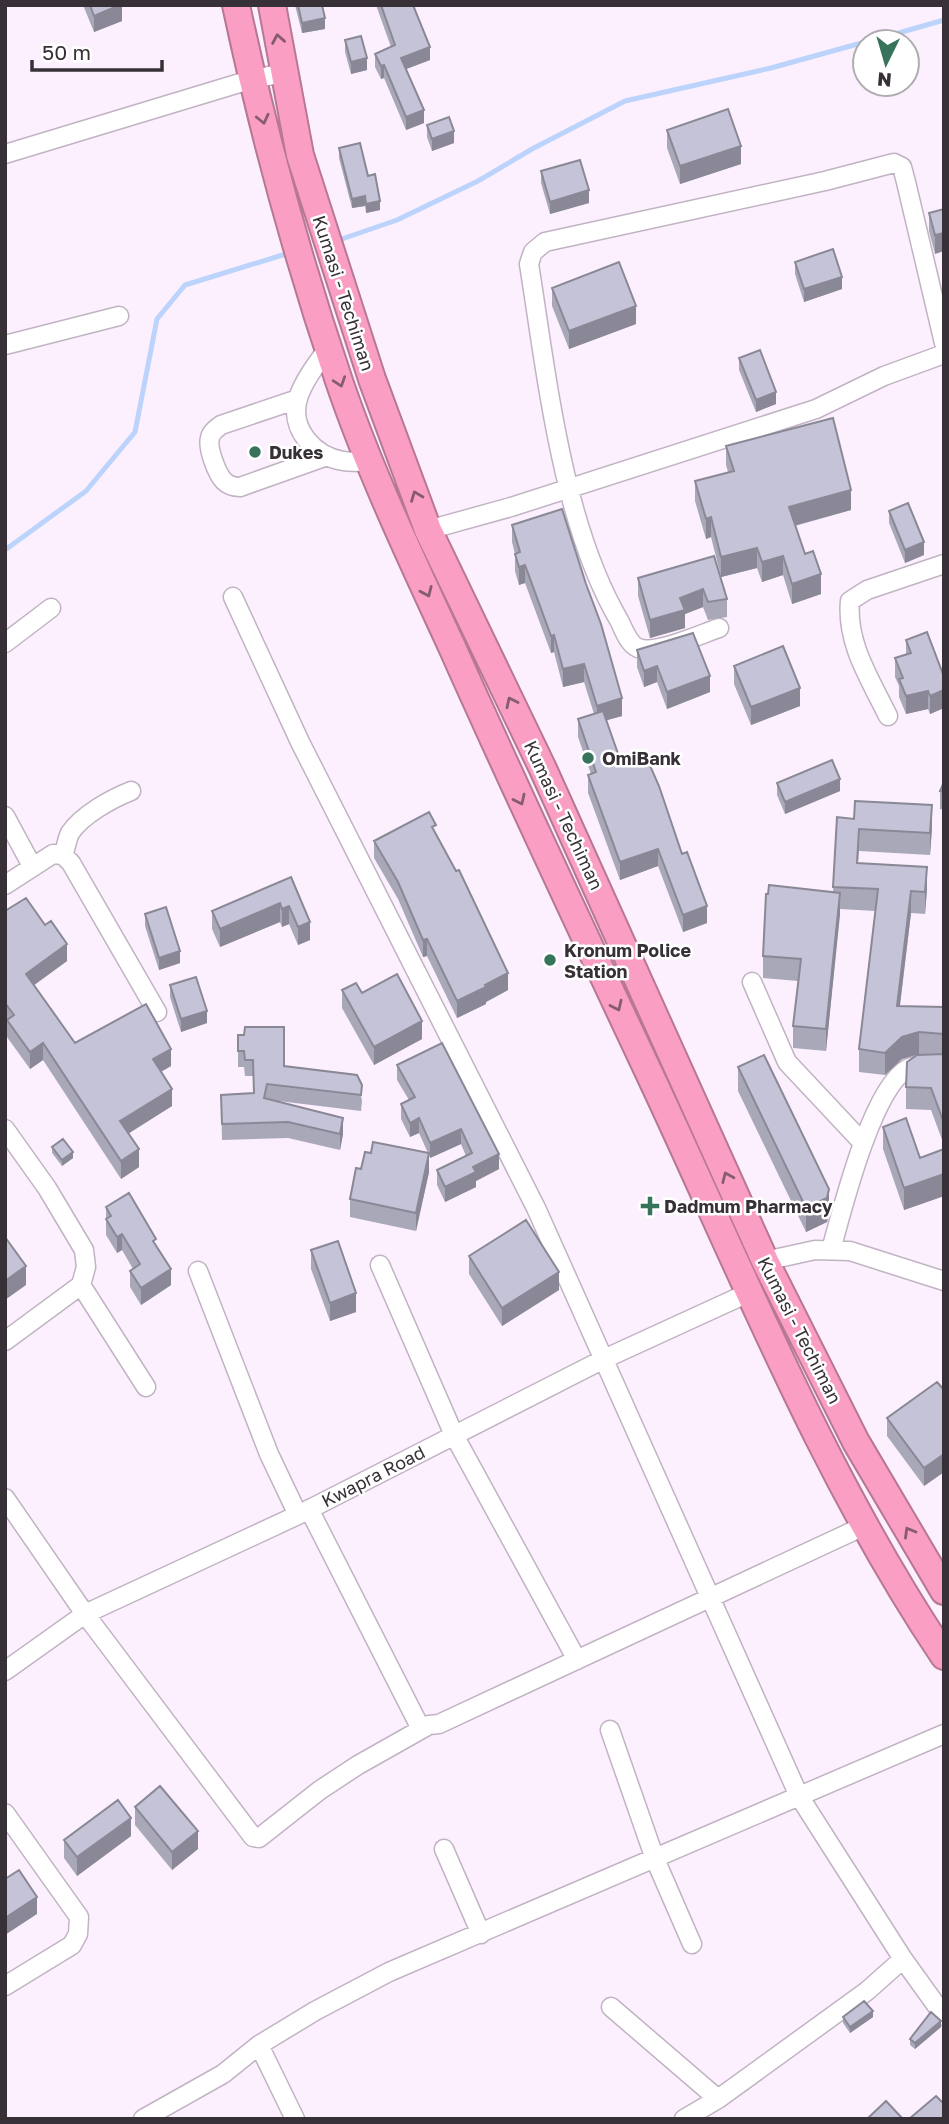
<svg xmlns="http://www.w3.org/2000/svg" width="949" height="2124" font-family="'Golos Text',sans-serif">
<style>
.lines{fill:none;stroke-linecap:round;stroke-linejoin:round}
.stream{stroke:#bcd4fb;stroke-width:5}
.minor-casing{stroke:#c1b3c3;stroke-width:21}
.highway-casing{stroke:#b67893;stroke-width:30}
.minor{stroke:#fff;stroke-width:18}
.highway{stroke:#fb9ec4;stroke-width:26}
.wall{fill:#a9a8b9}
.shaded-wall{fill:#8a8896}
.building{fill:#c5c3d7;stroke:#8a8896;stroke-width:2}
.oneway{stroke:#855d6f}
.poi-dot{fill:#38735c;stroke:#fff;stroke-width:2.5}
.labels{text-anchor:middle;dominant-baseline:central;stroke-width:5;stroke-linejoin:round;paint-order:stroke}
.street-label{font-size:18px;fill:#373137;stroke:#fff}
.poi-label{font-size:18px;font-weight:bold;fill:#373137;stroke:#fff;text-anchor:start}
</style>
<rect width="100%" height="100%" fill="#fcf0fe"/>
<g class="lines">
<path class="stream" d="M867 42 944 20
M336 241 397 220 478 181 532 149 625 101 771 68 865 42
M5 550 86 491 135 432 157 319 185 285 289 253"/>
<defs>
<path id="minor" d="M5 154 253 79 284 73
M5 345 119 316
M329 347C318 362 304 380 298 398 289 429 314 456 343 461 352 462 362 462 371 462
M298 399 221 425C216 429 211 432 210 438 207 448 217 474 224 481 229 486 234 487 240 487L327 456
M428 530 511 507 816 409 884 376 944 354
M233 597 300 742 536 1208 799 1796 903 1959 944 2016
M719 628C701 634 656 655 638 648 629 644 624 631 620 622 562 524 547 377 529 264L533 252 545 242 825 181 894 163 902 167 906 182 944 343
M5 643 51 608
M888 716C870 679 846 643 850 601L867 590 944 564
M5 816 32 866
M63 855C66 848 67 839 70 833 82 815 111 799 131 791
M5 885 53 854 63 855 71 863 157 1012
M752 982 787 1062 862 1142
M5 1129 47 1188 84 1250 86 1267 81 1285 5 1341
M831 1250C842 1210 872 1089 907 1069 916 1063 933 1066 944 1066
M765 1261 815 1250 850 1251 944 1281
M380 1265 454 1435 577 1660
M198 1271 269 1454 298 1515
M81 1285 146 1387
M5 1498 85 1614 253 1837 259 1838 320 1790 358 1765 429 1725 439 1724 864 1526
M309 1509 421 1729
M5 1671 85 1614 298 1515 604 1359 748 1293
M610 1730 655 1859 692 1944
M5 1813 79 1917 78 1934 72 1945 5 1986
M444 1849 481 1934
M611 2007 718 2099
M259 2045 295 2119
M143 2119 223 2074 259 2045 315 2011 389 1972 944 1734
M684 2119 718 2099 867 1991 903 1959"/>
<path id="highway" d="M236 5C263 132 297 257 339 381 370 472 412 560 452 647 516 791 583 933 650 1075 742 1271 822 1474 944 1656
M272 5 300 155 372 379 428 530 543 769 765 1261 856 1442 944 1591"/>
</defs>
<use href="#minor" class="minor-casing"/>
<use href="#highway" class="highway-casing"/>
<use href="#minor" class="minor"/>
<use href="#highway" class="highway"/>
</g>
<path class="wall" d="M83 5H122V21L94 32Z
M295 5H322L325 29 302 33Z
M376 5H413L430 60 406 69 424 123 406 130 384 78 381 79 375 67V54L391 47Z
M345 40 367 70 351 74 345 52Z
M427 125 454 143 432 151 427 137Z
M667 130 741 164 680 184 667 148Z
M339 148 368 176 380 210 366 213 365 206 352 208 339 158Z
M541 171 589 203 550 214 541 183Z
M944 209 935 254 929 231V213Z
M795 262 842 289 804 302 795 274Z
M552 288 636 324 569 349 552 306Z
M739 358 776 404 756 412 739 370Z
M726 446 851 510 795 526 805 554 821 594 792 604 783 575 762 582 757 568 721 577 711 537 706 539 695 501V481L728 472 726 465Z
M889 511 924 555 905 563 889 523Z
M512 525 622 716 606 720 621 762 682 854 707 923 683 932 658 866 620 880 588 793V775L591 774 578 737V719L594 714 584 682 563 687 554 652 551 653 525 583 519 585 515 571V554L512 542Z
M714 556 727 599V617L708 620 703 607 685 614V628L650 638 638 596V578Z
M906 640 944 677V708L930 714 928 709 906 714 899 697V686L895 677V658L906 655Z
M637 650 710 692 667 709 657 682 644 687 637 667Z
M734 666 800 706 751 725 734 684Z
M944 782V810L940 809V791Z
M777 783 840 791 785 814 777 795Z
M837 817 932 828 930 855 859 851 858 863 927 889 925 914 911 913 900 1006 944 1007V1145L931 1110 906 1109V1087L929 1055 919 1054 902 1059 885 1075 859 1072V1049L875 911 840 909 826 1051 793 1048V1026L798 981 763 978V956L833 892Z
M436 834 508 990 486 1002V1004L457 1018 427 956 423 957 398 899 374 858V841Z
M291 877 310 940 298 945 289 924 282 927 280 922 220 947 212 929V911Z
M5 911 67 961 34 985 75 1043 171 1066 161 1072 172 1106 128 1133 139 1167 121 1179 43 1060 30 1069 7 1037V1023L5 1021Z
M145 914 180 963 159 970 145 926Z
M170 985 207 1023 181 1032 170 997Z
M342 990 422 1039 374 1065 342 1008Z
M238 1035 284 1066 357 1075 362 1101 361 1111 270 1100 343 1134 340 1150 288 1138 222 1140 221 1095 254 1093 253 1076H245L244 1067H238Z
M397 1065 499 1169 476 1181V1187L445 1202 437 1185V1170L466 1156 461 1144 430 1158 429 1155V1172L416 1231 350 1217V1199L361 1169 371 1153H428L419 1133 410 1137 401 1119V1104L409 1100 397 1080Z
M738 1067 829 1213 827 1222 806 1232 738 1091Z
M883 1127 920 1158 944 1149V1196L904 1210 883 1149Z
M52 1147 73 1158 62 1166 52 1153Z
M106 1207 156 1247 171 1285 141 1305 130 1287V1271L133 1269 122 1250 117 1253 106 1235Z
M311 1250 356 1312 330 1321 311 1269Z
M469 1256 559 1290 502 1326 469 1274Z
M944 1390V1472L924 1486 887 1436V1418Z
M135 1807 198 1849 172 1870 135 1825Z
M131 1836 77 1876 64 1858V1840Z
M843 2017H873L850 2033 843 2023Z
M941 2027 915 2049 910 2045V2039Z"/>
<path class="shaded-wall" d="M120 5H122V21L94 32V16Z
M325 18V29L302 33V23Z
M430 47V60L401 71V58Z
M367 58V70L351 74V62Z
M384 65V78L381 79V66Z
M424 110V123L406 130V117Z
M454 131V143L432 151V139Z
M741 146V164L680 184V166Z
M589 190V203L550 214V202Z
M365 196V206L352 208V199Z
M380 201V210L366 213V204Z
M944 233V251L935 254V235Z
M842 277V289L804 302V289Z
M636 306V324L569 349V331Z
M776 392V404L756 412V400Z
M851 490V510L789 527V507Z
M711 517V537L706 539V519Z
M924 542V555L905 563V550Z
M757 548V568L721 577V557Z
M783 556V575L762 582V562Z
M525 565V583L519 585V567Z
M821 574V594L792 604V584Z
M703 589V607L685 614V628L650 638V620L680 598Z
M554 635V652L551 653V636Z
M584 664V682L563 687V669Z
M657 666V682L644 687V671Z
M710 676V692L667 709V692Z
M800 688V706L751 725V707Z
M944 690V708L930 714V696Z
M928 691V709L906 714V696Z
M622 698V716L597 723V706Z
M840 779V791L785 814V802Z
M932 805V828L930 855V833Z
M658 849V866L620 880V862Z
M927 867V889L925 914V892Z
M911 891V913L897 1028V1006Z
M840 893V915L826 1051V1029Z
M280 903V922L220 947V929Z
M289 906V924L282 927V909Z
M707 906V923L683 932V915Z
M310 922V940L298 945V927Z
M427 939V956L423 957V940Z
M67 944V961L26 991V974Z
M180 951V963L159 970V958Z
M508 973V990L486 1002V1004L457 1018V1001Z
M207 1011V1023L181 1032V1019Z
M422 1021V1039L374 1065V1047Z
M919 1032V1054L902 1059 885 1075V1053L902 1037Z
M43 1043V1060L30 1069V1052Z
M171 1049V1066L153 1076V1059Z
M172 1089V1106L120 1139V1121Z
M343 1118V1134L340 1150V1134Z
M419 1118V1133L410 1137V1123Z
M461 1129V1144L430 1158V1143Z
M139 1149V1167L121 1179V1161Z
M73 1152V1158L62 1166V1160Z
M429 1153V1172L416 1231V1213Z
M499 1154V1169L476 1181V1187L445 1202V1187L473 1167Z
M944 1174V1196L904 1210V1188Z
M829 1189V1213L827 1222 806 1232V1208Z
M122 1234V1250L117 1253V1237Z
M26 1266V1285L5 1300V1281Z
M171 1269V1285L141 1305V1288Z
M559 1272V1290L502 1326V1308Z
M356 1293V1312L330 1321V1303Z
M944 1454V1472L924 1486V1468Z
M131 1818V1836L77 1876V1857Z
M198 1831V1849L172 1870V1852Z
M37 1897V1914L5 1935V1918Z
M873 2011V2017L850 2033V2027Z
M941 2021V2027L915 2049V2043Z"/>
<path class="building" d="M90 5H120L94 16Z
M298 5H322L325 18 302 23Z
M381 5H413L430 47 401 58 424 110 406 117 384 65 381 66 375 54 395 45Z
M361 36 367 58 351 62 345 40Z
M728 109 741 146 680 166 667 130Z
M449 117 454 131 432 139 427 125Z
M360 143 368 176 375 174 380 201 366 204 365 196 352 199 339 148Z
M580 160 589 190 550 202 541 171Z
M944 209V233L935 235 929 213Z
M833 249 842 277 804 289 795 262Z
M619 262 636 306 569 331 552 288Z
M760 350 776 392 756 400 739 358Z
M833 418 851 490 789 507 805 554 813 551 821 574 792 584 783 556 762 562 757 548 721 557 711 517 706 519 695 481 734 471 726 446Z
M908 503 924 542 905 550 889 511Z
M562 509 586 584 601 624 622 698 597 706 584 664 563 669 554 635 551 636 525 565 519 567 515 554 520 552 512 525Z
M714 556 727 599 708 602 703 589 680 598 685 610 650 620 638 578Z
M927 632 944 677V690L930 696 928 691 906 696 899 679 903 678 895 658 911 653 906 640Z
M693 633 710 676 667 692 657 666 644 671 637 650Z
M783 646 800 688 751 707 734 666Z
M603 711 621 762 644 752 659 786 682 854 687 852 707 906 683 915 658 849 620 862 588 775 596 772 578 719Z
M832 760 840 779 785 802 777 783Z
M944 782V792L940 791Z
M855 801 932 805 930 833 859 829 857 863 927 867 925 892 911 891 897 1006 944 1007V1034L919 1032 902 1037 885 1053 859 1049 878 889 833 887 837 817 854 819Z
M429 812 436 825 432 827 456 871 459 870 508 973 485 985 486 987 457 1001 427 939 423 940 398 882 374 841Z
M291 877 310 922 298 927 289 906 282 909 280 903 220 929 212 911Z
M769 885 840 893 826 1029 793 1026 801 959 763 956 766 894H768Z
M26 898 45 925 51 921 67 944 26 974 75 1043 146 1004 171 1049 153 1059 172 1089 120 1121 139 1149 121 1161 43 1043 30 1052 7 1020 14 1015 5 1003V911Z
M166 907 180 951 159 958 145 914Z
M397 974 422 1021 374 1047 342 990 356 983 362 993Z
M196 977 207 1011 181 1019 170 985Z
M245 1027H284V1066L357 1075 362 1085 361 1095 267 1084 264 1098 343 1118 340 1134 288 1122 222 1124 221 1095 254 1093 253 1060H245L244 1051H238V1035H244Z
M442 1043 499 1154 473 1167 476 1172 445 1187 437 1170 472 1153 461 1129 430 1143 419 1118 410 1123 401 1104 415 1097 397 1065Z
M944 1054V1123L931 1088 906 1087 907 1062 917 1055Z
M764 1055 829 1189 827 1198 806 1208 738 1067Z
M906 1118 920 1158 944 1149V1174L904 1188 883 1127Z
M63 1139 73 1152 62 1160 52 1147Z
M373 1142 429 1153 416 1213 350 1199 356 1168 361 1169 365 1152 371 1153Z
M129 1193 156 1239 153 1241 171 1269 141 1288 130 1271 140 1264 122 1234 117 1237 106 1219 111 1216 106 1207Z
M526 1220 559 1272 502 1308 469 1256Z
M5 1237 26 1266 5 1281Z
M338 1241 356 1293 330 1303 311 1250Z
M937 1382 944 1390V1454L924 1468 887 1418Z
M160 1786 198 1831 172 1852 135 1807Z
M118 1800 131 1818 77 1857 64 1840Z
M19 1870 37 1897 5 1918V1879Z
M864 2001 873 2011 850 2027 843 2017Z
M931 2012 941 2021 915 2043 910 2039Z
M936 2096 944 2104V2119H909Z
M886 2101 903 2119H867Z"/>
<defs><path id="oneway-chevron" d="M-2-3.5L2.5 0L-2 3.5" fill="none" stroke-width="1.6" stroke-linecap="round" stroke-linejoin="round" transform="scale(1.75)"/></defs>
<g class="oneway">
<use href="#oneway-chevron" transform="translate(278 39) rotate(-100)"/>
<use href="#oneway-chevron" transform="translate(263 119) rotate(77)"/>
<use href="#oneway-chevron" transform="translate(340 382) rotate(71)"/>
<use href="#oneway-chevron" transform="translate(416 496) rotate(-111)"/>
<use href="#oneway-chevron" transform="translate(427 592) rotate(66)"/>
<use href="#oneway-chevron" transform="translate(511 702) rotate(-116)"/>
<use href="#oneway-chevron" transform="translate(520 800) rotate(65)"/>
<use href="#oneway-chevron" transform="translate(617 1006) rotate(65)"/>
<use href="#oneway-chevron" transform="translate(727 1177) rotate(-114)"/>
<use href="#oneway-chevron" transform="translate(909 1532) rotate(-120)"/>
</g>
<g class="poi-dot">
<circle cx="255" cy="452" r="7"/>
<circle cx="588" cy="758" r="7"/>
<circle cx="550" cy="960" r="7"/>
<path d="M646.5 1195.5h7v7h7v7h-7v7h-7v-7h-7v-7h7z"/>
</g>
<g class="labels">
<g class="street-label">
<text transform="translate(344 293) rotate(72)">Kumasi - Techiman</text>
<text transform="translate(564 815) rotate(65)">Kumasi - Techiman</text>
<text transform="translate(800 1330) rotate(63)">Kumasi - Techiman</text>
<text transform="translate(373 1476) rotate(-27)">Kwapra Road</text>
</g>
<g class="poi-label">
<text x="269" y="452">Dukes</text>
<text x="602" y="758">OmiBank</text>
<text x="564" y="950">Kronum Police<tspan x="564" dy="21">Station</tspan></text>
<text x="664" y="1206">Dadmum Pharmacy</text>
</g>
</g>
<rect width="949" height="2124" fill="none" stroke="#373137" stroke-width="14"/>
<g transform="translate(886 63) rotate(185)"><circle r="33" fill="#ffffff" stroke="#afadaf" stroke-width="2"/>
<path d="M0-5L12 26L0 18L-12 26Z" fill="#38735c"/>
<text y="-10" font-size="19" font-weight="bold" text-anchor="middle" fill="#373137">N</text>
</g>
<path d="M32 60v10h130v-10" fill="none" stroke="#373137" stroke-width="3.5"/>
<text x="42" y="60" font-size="21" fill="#373137" stroke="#ffffff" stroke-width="5" paint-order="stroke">50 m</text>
</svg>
